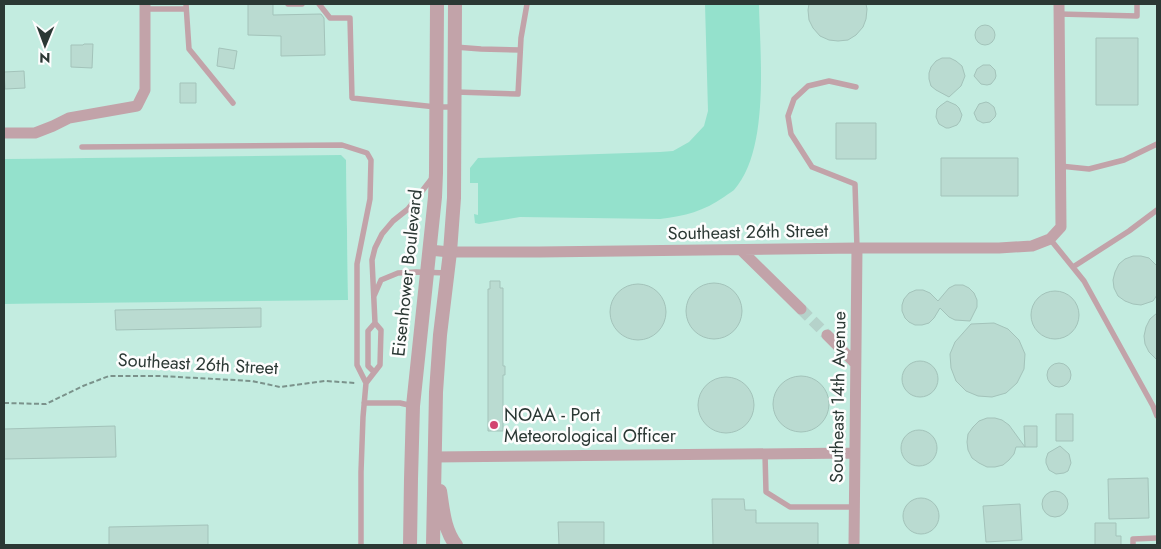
<svg xmlns="http://www.w3.org/2000/svg" width="1161" height="549" font-family="Jost,sans-serif">
<style>
.built{fill:#c3ece0}
.water{fill:#94e1cc}
.building{fill:#badbd1;stroke:#a3c3ba}
.lines{fill:none;stroke-linecap:round;stroke-linejoin:round}
.minor-tunnel{stroke:#b5d2ca;stroke-width:11;stroke-dasharray:11 5.5;stroke-linecap:butt}
.path{stroke:#7b928b;stroke-width:2;stroke-dasharray:5 2.5;stroke-linecap:butt}
.service{stroke:#c2a3a9;stroke-width:5.5}
.minor{stroke:#c2a3a9;stroke-width:11}
.tertiary{stroke:#c2a3a9;stroke-width:14}
.poi-dot{fill:#d2446f;stroke:#fdfdfd;stroke-width:2}
.labels{text-anchor:middle;dominant-baseline:central;stroke-width:5;stroke-linejoin:round;paint-order:stroke}
.street-label{font-size:18px;fill:#2b3834;stroke:#fdfdfd}
.poi-label{font-size:18px;fill:#2b3834;stroke:#fdfdfd;text-anchor:start}
</style>
<rect width="100%" height="100%" fill="#d7f9ef"/>
<path class="built" d="M4 4H1157V545H4V304L348 299 346 161 341 156 4 159Z"/>
<path class="water" d="M705 4H759C760 55 770 150 734 190 731 192 727 195 724 197 704 211 685 216 660 219L520 217 479 224 475 223 474 214 478 215V183H470V168L478 158 660 152 673 151 689 142 704 126 708 111Z
M341 155 346 160 348 300 4 304V159Z"/>
<path class="building" d="M248 4H273V15L321 14 324 18 325 55 281 56V36L248 35Z
M809 4H866L867 9 866 19 863 27 856 35 848 40 838 41 829 40 820 36 813 28 809 20 808 10Z
M975 35a10 10 0 1 1 20 0a10 10 0 1 1-20 0Z
M1096 38H1138V105H1096Z
M84 44H93L92 68 71 67V45H83Z
M219 48 237 51 234 69 217 66Z
M942 58H950L956 61 962 66 965 76 961 86 949 97 936 90 931 86 929 79V73L931 67 936 61Z
M983 65H990L995 70 996 76 995 79 991 84 987 85 981 84 974 76 977 69Z
M24 71 25 88 5 89 4 72Z
M180 83H196V103H180Z
M947 101 956 105 959 108 962 115 960 121 957 125 949 128H946L939 124 936 117 937 109 940 106Z
M986 102 989 103 994 107 996 114 995 117 990 122 983 123 977 120 974 113 979 104Z
M836 123H876V159H836Z
M941 158H1018V196H941Z
M1133 256H1141L1149 258 1157 266V295L1153 301 1141 305 1133 304 1125 301 1118 296 1114 288 1113 280 1115 272 1119 264 1125 259Z
M490 281H500V288H503V366H505V375H503V431H488V289H490Z
M686 311a28 28 0 1 1 56 0a28 28 0 1 1-56 0Z
M610 312a28 28 0 1 1 56 0a28 28 0 1 1-56 0Z
M955 285H963L969 288 974 293 977 300V307L970 321 955 320 949 317 940 308 934 318 929 323 922 325H915L909 322 905 318 902 311V305L904 299 909 293 916 290H923L930 293 938 301 949 288Z
M1031 315a24 24 0 1 1 48 0a24 24 0 1 1-48 0Z
M261 308V327L116 330 115 310Z
M1157 313V360L1149 352 1145 344 1144 336 1146 327 1150 319Z
M994 323 1008 329 1019 340 1025 354 1024 369 1017 383 1006 393 992 397 978 396 966 391 956 381 951 368 950 354 955 342 971 324Z
M902 379a18 18 0 1 1 36 0a18 18 0 1 1-36 0Z
M1047 375a12 12 0 1 1 24 0a12 12 0 1 1-24 0Z
M773 404a28 28 0 1 1 56 0a28 28 0 1 1-56 0Z
M698 405a28 28 0 1 1 56 0a28 28 0 1 1-56 0Z
M1056 414H1073V441H1056Z
M987 418H995L1002 420 1009 425 1025 447 1024 426H1037V447H1016L1014 454 1009 460 1003 465 995 467H987L979 463 972 458 968 450 967 442 968 434 973 427 979 421Z
M115 426 116 457 4 459V429Z
M901 448a18 18 0 1 1 36 0a18 18 0 1 1-36 0Z
M1060 446 1069 454 1071 463 1068 471 1064 473 1056 474 1049 470 1046 463V459L1048 453Z
M1148 478 1149 518 1109 519 1108 479Z
M1042 504a13 13 0 1 1 26 0a13 13 0 1 1-26 0Z
M903 516a18 18 0 1 1 36 0a18 18 0 1 1-36 0Z
M712 499H744L745 510H756V523H818V545H713Z
M1020 504 1022 540 986 542 983 506Z
M558 522H604V545H559Z
M1095 523H1116V536H1121V545H1095Z
M208 525V545H109V527Z"/>
<g class="lines">
<path class="minor-tunnel" d="M801 309 827 335"/>
<path class="path" d="M4 403 46 404 83 386 109 376H160L252 381 280 387 325 381 356 383"/>
<path class="service" d="M186 4 189 49 233 103
M288 4H302
M319 4 330 18H350L352 98 436 107H455
M145 9H186
M1059 14 1137 16V4
M455 47 481 49 520 50
M856 87 829 81 808 86 794 99 788 116 791 134 812 167 855 184 857 248
M456 92 518 94 521 38 527 4
M82 147 342 145 367 153 371 160 370 199 357 264V365L366 383 363 417 361 472V545
M1060 166 1089 169 1124 160 1157 144
M1050 239 1084 281 1153 406 1157 416
M1073 267 1129 231 1157 210
M374 296 381 280 398 273 416 272 448 273
M374 372 368 366V331L375 323
M366 383 380 365 381 330 375 323 372 260 375 248 382 234 393 221 408 209 433 177
M364 403H400L413 406
M765 454 766 492 790 507H854
M1133 545V539L1157 538"/>
<path class="minor" d="M4 133H35L53 126 69 118 137 106 145 90V4
M429 250 450 252H539L857 248H999L1032 246 1050 239 1061 227 1059 4
M741 250 801 309
M827 335 855 363
M434 457 854 453
M854 545 857 248"/>
<path class="tertiary" d="M440 491C443 509 444 530 456 545
M410 545 411 479 413 406 435 197 436 173 437 4
M433 545 436 392 440 335 450 252 454 198 455 4"/>
</g>
<circle class="poi-dot" cx="494" cy="425" r="5"/>
<g class="labels">
<g class="street-label">
<text transform="translate(748 232) rotate(-1)">Southeast 26th Street</text>
<text transform="translate(407 273) rotate(-84)">Eisenhower Boulevard</text>
<text transform="translate(198 364) rotate(3)">Southeast 26th Street</text>
<text transform="translate(838 397) rotate(-89)">Southeast 14th Avenue</text>
</g>
<g class="poi-label">
<text x="504" y="415">NOAA - Port<tspan x="504" dy="21">Meteorological Officer</tspan></text>
</g>
</g>
<rect width="1161" height="549" fill="none" stroke="#2b3834" stroke-width="10"/>
<g transform="translate(45 45) rotate(181)" stroke="#fdfdfd" stroke-width="4" paint-order="stroke">
<path d="M0-4L9 19L0 12L-9 19Z" fill="#2b3834"/>
<text y="-8" font-size="14" font-weight="bold" text-anchor="middle" fill="#2b3834">N</text>
</g>
</svg>
